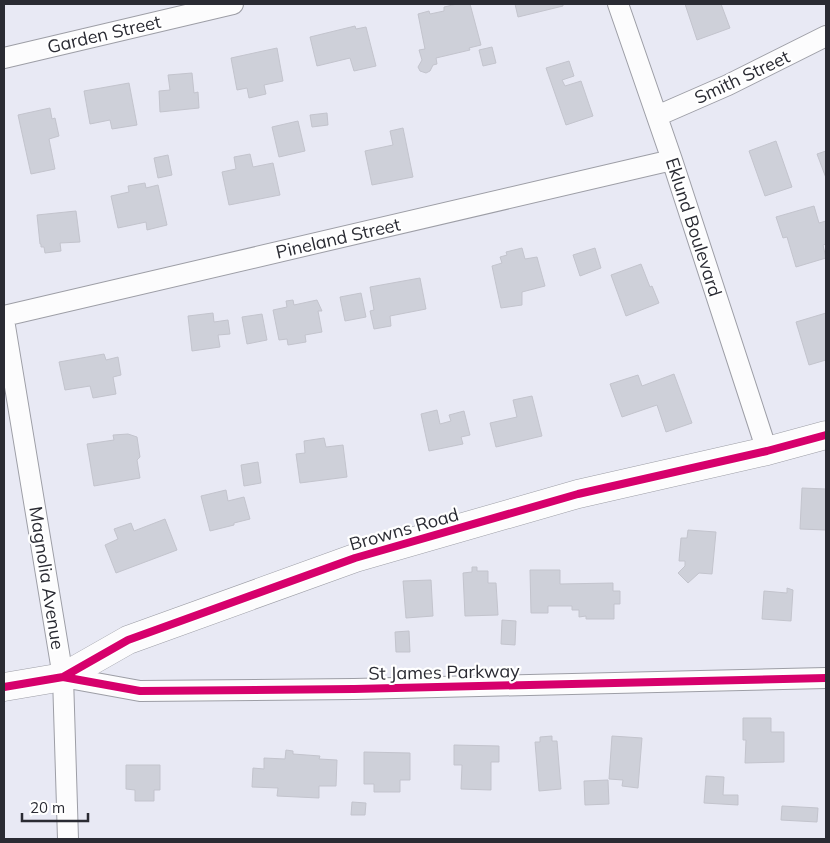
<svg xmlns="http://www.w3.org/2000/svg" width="830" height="843" font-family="Mulish,sans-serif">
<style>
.building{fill:#ced0d9;stroke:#c3c4cd}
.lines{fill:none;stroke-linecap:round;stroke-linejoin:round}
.street-casing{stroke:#9d9ea6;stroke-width:22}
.secondary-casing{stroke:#9d9ea6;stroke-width:29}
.street{stroke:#fcfcfd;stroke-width:20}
.secondary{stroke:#fcfcfd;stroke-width:28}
.cycleway-casing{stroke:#fff;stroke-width:11}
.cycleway{stroke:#d6006c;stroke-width:8}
.labels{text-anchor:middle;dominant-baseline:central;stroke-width:4.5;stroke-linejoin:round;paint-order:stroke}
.street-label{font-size:18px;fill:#2a2b33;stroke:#fff}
</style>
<rect width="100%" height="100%" fill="#e8e9f4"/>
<path class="building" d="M457 4H470L481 45 469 48 470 50 436 58 437 64 433 65 430 71 426 73 420 71 418 67 422 60 419 50 425 49 418 14 429 11 430 14 444 11V7Z
M515 4H563V6L518 17Z
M685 4H721L730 28 697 40Z
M355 26 356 29 366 27 376 66 354 71 350 58 317 66 310 37Z
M492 47 496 63 483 66 479 50Z
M277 48 283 81 264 85 266 94 249 98 247 88 237 90 231 58Z
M569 61 574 76 562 80 565 86 581 81 593 116 566 125 546 68Z
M192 73 194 93 198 92 199 108 160 112 159 91 170 90 168 75Z
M129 83 137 125 112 129 110 120 90 124 84 91Z
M50 108 52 119 55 118 59 136 49 139 55 169 31 174 18 115Z
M327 113 328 125 312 127 310 115Z
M298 121 305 151 279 157 272 127Z
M403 128 413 177 372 185 365 151 393 145 390 131Z
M776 141 792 187 765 196 749 151Z
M826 151V178L817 154Z
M250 154 253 167 273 163 280 195 229 205 222 172 236 169 234 157Z
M168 155 172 175 158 178 154 158Z
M145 183 146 188 158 185 167 225 147 230 146 222 118 228 111 196 129 192 128 186Z
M814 206 819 223 826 221V244L823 245 826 258 796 267 787 237 783 238 776 217Z
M76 211 80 242 60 243 61 251 45 253 44 247H41V244H40L37 215Z
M522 248 525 259 537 257 545 286 522 292V305L501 308 492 266 502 263 500 257 507 255 506 252Z
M595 248 601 268 580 276 573 255Z
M641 264 650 287 652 286 659 303 626 316 611 275Z
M420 278 426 309 390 316 391 326 374 329 370 311 374 310 370 287Z
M361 293 366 317 345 321 340 297Z
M293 300 294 305 317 300 322 311H318L322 332 305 335 306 342 288 345 287 339 279 340 273 310 287 307 286 301Z
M213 313 214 322 228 320 230 334 218 335 220 347 192 351 188 316Z
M826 313V360L809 365 796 322Z
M262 314 267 340 247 344 242 317Z
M104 354 106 360 118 357 121 375 113 377 116 394 93 398 90 386 65 390 59 362Z
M674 374 692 423 666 432 657 405 622 417 610 384 638 375 642 386Z
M532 396 542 436 496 447 490 423 517 417 513 400Z
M437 410 440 424 451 421 449 415 464 411 470 435 461 437 463 444 429 451 421 414Z
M128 434 137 437 140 457 137 460 140 478 94 486 87 444 114 440 113 435Z
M324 438 326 447 343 445 347 477 300 483 296 454 305 453 304 441Z
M258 462 261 483 244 486 241 465Z
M802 488 826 489V530L800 529Z
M226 490 228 501 244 497 250 519 234 523V525L210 531 201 496Z
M165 519 177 550 116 573 105 545 118 539 114 529 131 523 134 531Z
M688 530 716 532 712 574 699 573 688 583 678 573 685 566V561H679L681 538H687Z
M472 567H477V571H488V583H496L498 615 465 616 463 573 472 572Z
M530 570H560V584L613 583V591H620V604H614V619H586V616L579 617V610H572V606H548V613H531Z
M431 580 433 616 406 618 403 581Z
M787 588 793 590 791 621 762 619 764 591 787 593Z
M502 620 516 621 515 645 501 644Z
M409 631 410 652H396L395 632Z
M743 718H771V732H784V762L745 763 746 740H743Z
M552 736V741H557L561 789 539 791 535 742H540V737Z
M612 736 642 738 638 788 622 786 623 780 609 779Z
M454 745 499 746V762H491V790L461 789 462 765H454Z
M286 750 293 751V754L320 756 319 759 337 760 336 786H319V798L277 796 278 788 252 787 253 768 264 769V758L285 759Z
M364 752 410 753V780H400V792H374V784H364Z
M126 765H160V790H154V801H135V790L126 789Z
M706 776 724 777 723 795H738V805L704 803Z
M608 780 609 804 585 805 584 781Z
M352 802 366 803 365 815H351Z
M782 806 818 808 817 822 781 820Z"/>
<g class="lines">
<defs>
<path id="street" d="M618 4 672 160 767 451
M4 58 233 4
M657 116 728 85 826 36
M4 316 672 160
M4 320 63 677 68 839
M63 677 140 691 354 689 826 678"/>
<path id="secondary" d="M4 687 63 677 128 640 355 558 578 494 767 451 826 435"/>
</defs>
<use href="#street" class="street-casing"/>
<use href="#secondary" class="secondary-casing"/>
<use href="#street" class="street"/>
<use href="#secondary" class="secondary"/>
<defs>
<path id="cycleway" d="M63 677 140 691 354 689 826 678
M4 687 63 677 128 640 355 558 578 494 767 451 826 435"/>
</defs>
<use href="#cycleway" class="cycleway-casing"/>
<use href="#cycleway" class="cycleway"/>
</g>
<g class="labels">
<g class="street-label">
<text transform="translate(104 34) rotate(-13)">Garden Street</text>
<text transform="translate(742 77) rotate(-25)">Smith Street</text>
<text transform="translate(694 227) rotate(72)">Eklund Boulevard</text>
<text transform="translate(338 238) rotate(-13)">Pineland Street</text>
<text transform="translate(404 529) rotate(-16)">Browns Road</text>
<text transform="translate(47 578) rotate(81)">Magnolia Avenue</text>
<text transform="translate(444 672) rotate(-1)">St James Parkway</text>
</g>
</g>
<rect width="830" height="843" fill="none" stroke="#2a2b33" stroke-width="10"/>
<path d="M22 813v8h66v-8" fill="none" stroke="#2a2b33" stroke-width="2.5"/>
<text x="30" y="813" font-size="15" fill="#2a2b33" stroke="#ffffff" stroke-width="4" paint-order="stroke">20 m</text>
</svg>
